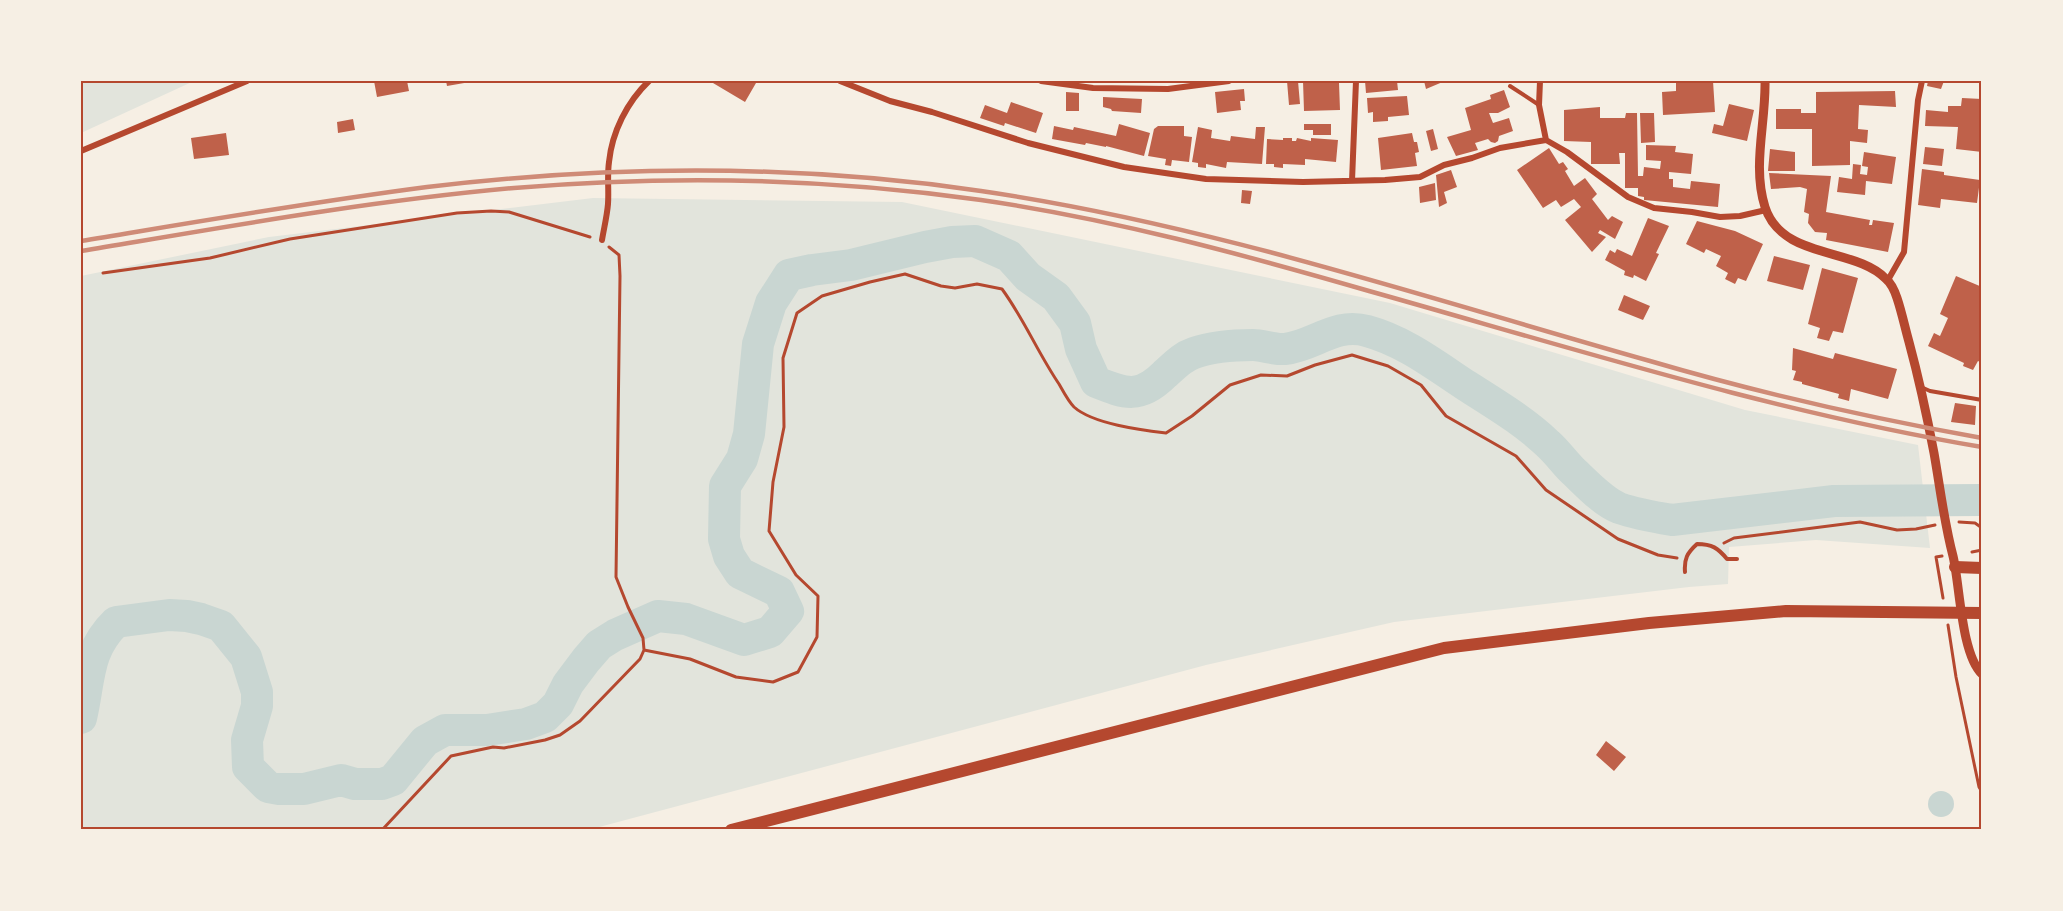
<svg xmlns="http://www.w3.org/2000/svg" width="2063" height="911" font-family="'PT Serif',serif">
<style>
.green{fill:#e2e4dc}
.water{fill:#c9d6d2}
.lines{fill:none;stroke-linecap:round;stroke-linejoin:round}
.river{stroke:#c9d6d2;stroke-width:32}
.building{fill:#bf614a}
.path{stroke:#b5482f;stroke-width:3}
.service{stroke:#b5482f;stroke-width:4}
.minor{stroke:#b5482f;stroke-width:6}
.tertiary{stroke:#b5482f;stroke-width:9}
.primary{stroke:#b5482f;stroke-width:12}
.rail{stroke:#cf8b77;stroke-width:4.5}
.neatline{fill:none;stroke:#b5482f;stroke-width:2}
</style>
<rect width="100%" height="100%" fill="#f6efe4"/>
<path class="green" d="M81 81H194L81 133Z
M593 198 902 202 1390 303 1745 410 1918 445 1930 548 1816 540 1729 547 1728 584 1689 587 1394 622 1206 665 588 830H81V276L269 237Z"/>
<path class="water" d="M1928 804a13 13 0 1 1 26 0a13 13 0 1 1-26 0Z"/>
<g class="lines">
<path class="river" d="M81 718C90 680 86 651 116 622L169 615 187 616 201 619 221 626 246 657 257 692V706L247 740 248 767 268 787 279 789H304L341 780 355 784H382L393 780 425 741 445 730H487L526 724 545 717 558 704 568 684 586 660 599 645 615 635 658 616 686 619 744 640 770 632 788 611 779 592 740 573 729 556 724 539 725 486 742 459 749 434 758 344 771 303 789 275 812 270 851 265 925 247 952 242 975 241 1009 256 1028 277 1056 297 1075 323 1081 349 1096 382C1126 394 1140 399 1165 374 1175 365 1182 357 1194 353 1211 347 1235 345 1253 345 1263 345 1274 350 1285 349 1314 346 1335 322 1367 331 1404 341 1435 365 1467 386 1495 404 1524 421 1548 444 1557 452 1564 462 1573 471 1586 483 1602 501 1619 508 1636 514 1654 517 1672 520L1834 501 1982 500"/>
</g>
<path class="building" d="M374 81H407L409 91 377 97Z
M446 81H470V82L447 86Z
M715 81H753L756 83 745 102 713 83Z
M1287 81H1298L1300 104 1289 105Z
M1303 81H1343V83H1339L1340 110 1304 111Z
M1365 81H1397L1398 90 1366 93Z
M1424 81H1445L1426 89Z
M1676 81H1713L1715 112 1663 115 1662 92 1676 91Z
M1928 81H1944L1941 89 1927 86Z
M1244 89 1245 101H1240L1241 110 1217 113 1215 92Z
M1504 90 1510 107 1498 113H1489L1493 123 1509 118 1513 131 1499 136 1498 141 1495 143 1491 142 1488 139 1475 143 1478 150 1456 156 1447 137 1471 130 1465 108 1491 99 1490 95Z
M1895 91 1896 107 1859 105 1858 129 1868 130 1867 143 1850 141V165L1812 166V129H1776V109H1801V113H1816V92Z
M1066 92 1079 93V111H1066Z
M1407 96 1409 115 1388 117V121L1373 122V112L1368 113 1367 98Z
M1103 97 1142 99 1141 113 1112 111 1111 109 1103 107Z
M1962 98 1982 99V152L1956 149 1958 127 1925 126 1926 110 1948 112V106H1961Z
M1011 102 1043 113 1036 133 1005 123 1004 126 980 118 985 105 1007 113Z
M1729 104 1754 110 1747 141 1712 133 1714 124 1723 126Z
M1600 107V118H1625L1626 113H1637L1638 176H1643L1644 167 1660 169 1661 161 1646 160V145L1676 146 1675 152 1693 154 1691 174 1669 172V179H1673V187L1690 189 1691 181 1720 184 1718 207 1644 200V197L1638 196V188H1625V153H1619L1620 164H1591V142L1564 141V110Z
M1640 113H1654L1655 142 1641 143Z
M353 119 355 130 338 133 337 122Z
M1119 124 1150 133 1144 156 1106 146V147L1086 143 1085 145 1052 139 1054 126 1073 130 1074 127 1116 136Z
M1304 124H1331V135H1313V130H1304Z
M1158 126H1184V136L1192 137 1189 162 1172 160 1171 166 1165 165 1166 159 1148 156 1154 129Z
M1198 127 1212 130 1211 138 1230 141 1231 136 1255 139 1256 127H1265L1262 164 1227 162 1226 168 1206 164V168L1198 167V163L1192 162Z
M1433 129 1438 149 1431 151 1426 131Z
M226 133 229 155 194 159 191 138Z
M1412 133 1414 142H1417L1419 152 1415 153 1417 166 1381 170 1378 138Z
M1283 138H1292V141H1296L1297 138 1311 141V138L1338 140 1336 162 1305 159V165L1283 164V168L1274 167V164H1266L1267 139 1283 140Z
M1925 147 1944 149 1942 166 1923 164Z
M1549 148 1559 164 1563 162 1568 169 1565 171 1574 186 1585 178 1597 194 1592 199 1608 220 1612 216 1623 222 1615 239 1600 230 1598 233 1606 237 1592 252 1565 220 1581 207 1574 199 1561 207 1556 200 1543 208 1517 170Z
M1770 149 1795 152V171H1768Z
M1864 152 1896 157 1892 184 1866 181 1865 195 1837 192 1839 177 1852 179 1853 164 1861 165 1860 174 1867 175 1868 167 1862 166Z
M1922 169 1944 172V175L1980 180 1977 203 1941 199 1940 208 1918 205Z
M1451 170 1457 187 1444 192 1447 203 1439 207 1436 175Z
M1769 173 1831 176 1826 212 1870 220 1869 225H1872L1873 220 1894 223 1888 252 1826 240 1827 233 1815 232 1808 223 1809 214 1804 212 1807 189 1800 187 1771 189Z
M1435 183 1436 200 1420 203 1419 187Z
M1242 190 1252 191 1250 204 1241 203Z
M1648 218 1669 226 1656 253 1659 254 1646 281 1634 275 1633 278 1624 275 1625 271 1605 260 1610 250 1615 253 1617 249 1632 256Z
M1697 221 1735 231 1763 244 1746 281 1738 278 1735 284 1725 279 1728 273 1716 266 1721 256 1706 249 1704 253 1686 244Z
M1774 256 1810 265 1803 290 1767 281Z
M1822 268 1858 278 1843 333 1833 331 1829 341 1817 338 1820 328 1808 324Z
M1956 276 1982 287V363L1978 361 1973 370 1963 366 1964 363 1928 346 1934 333 1940 336 1948 318 1940 314Z
M1624 295 1650 306 1643 320 1618 310Z
M1793 348 1833 359 1835 353 1897 369 1888 399 1851 389 1849 401 1838 398 1839 394 1802 384V382L1793 380 1796 371 1792 370Z
M1955 403 1976 406 1975 425 1951 422Z
M1606 741 1626 757 1614 771 1596 755Z"/>
<g class="lines">
<path class="path" d="M103 273 210 258 290 239 457 213 491 211 509 212 590 237
M1959 522 1975 523 1982 528
M1724 543 1734 538 1860 522 1897 530 1916 529 1935 525
M1972 552 1982 550
M1942 556 1936 557 1943 598
M1948 625 1956 677 1979 787 1982 792
M644 650 690 659 736 677 773 682 798 672 817 637 818 596 796 575 769 531 773 482 784 427 783 358 797 313 822 296 870 282 905 274 941 286 955 288 977 284 1002 289C1024 319 1038 353 1059 384 1063 391 1068 401 1074 407 1093 424 1141 430 1166 433L1192 416 1230 385 1261 375 1287 376 1315 365 1352 355 1388 366 1421 385 1446 416 1516 456 1546 490 1618 539 1658 555 1677 558
M382 830 451 756 493 747 504 748 545 740 560 735 580 721 640 659 644 650 643 638 628 607 616 577 620 276 619 255 609 247"/>
<path class="service" d="M1510 86 1539 105
M1921 387 1930 391 1982 400
M1685 572C1684 559 1687 553 1697 544 1712 544 1718 548 1727 559H1737"/>
<path class="minor" d="M840 81 890 101 932 112 1028 143 1124 167 1206 179 1303 182 1385 180 1420 177 1444 165 1472 158 1500 148 1546 140 1567 152 1628 197 1654 208 1692 212 1720 217 1740 216 1766 210
M1041 81 1093 88 1168 89 1229 81
M1540 81 1539 105 1546 140
M81 151 247 81
M1352 181 1356 81
M602 240C604 228 607 216 608 204 609 190 607 176 609 162 612 132 627 102 649 81
M1888 280 1904 252 1918 100 1922 81"/>
<path class="tertiary" d="M1765 81C1766 123 1752 166 1765 207 1782 260 1856 247 1886 279 1891 283 1895 292 1897 298 1902 313 1905 328 1909 342 1919 379 1927 416 1934 453 1940 487 1944 522 1953 556 1960 585 1961 654 1982 674"/>
<path class="primary" d="M1955 567 1982 568
M731 830 1444 648 1649 623 1786 611 1982 613"/>
<path class="rail" d="M81 241C196 222 311 202 427 187 611 165 798 164 981 191 1209 224 1429 299 1650 361 1759 393 1870 418 1982 438
M81 251C225 227 369 201 514 188 669 175 827 178 981 200 1113 219 1241 254 1369 291 1572 348 1774 412 1982 447"/>
</g>
<rect width="2063" height="911" fill="none" stroke="#f6efe4" stroke-width="165"/>
<rect x="82" y="82" width="1898" height="746" class="neatline"/>
</svg>
